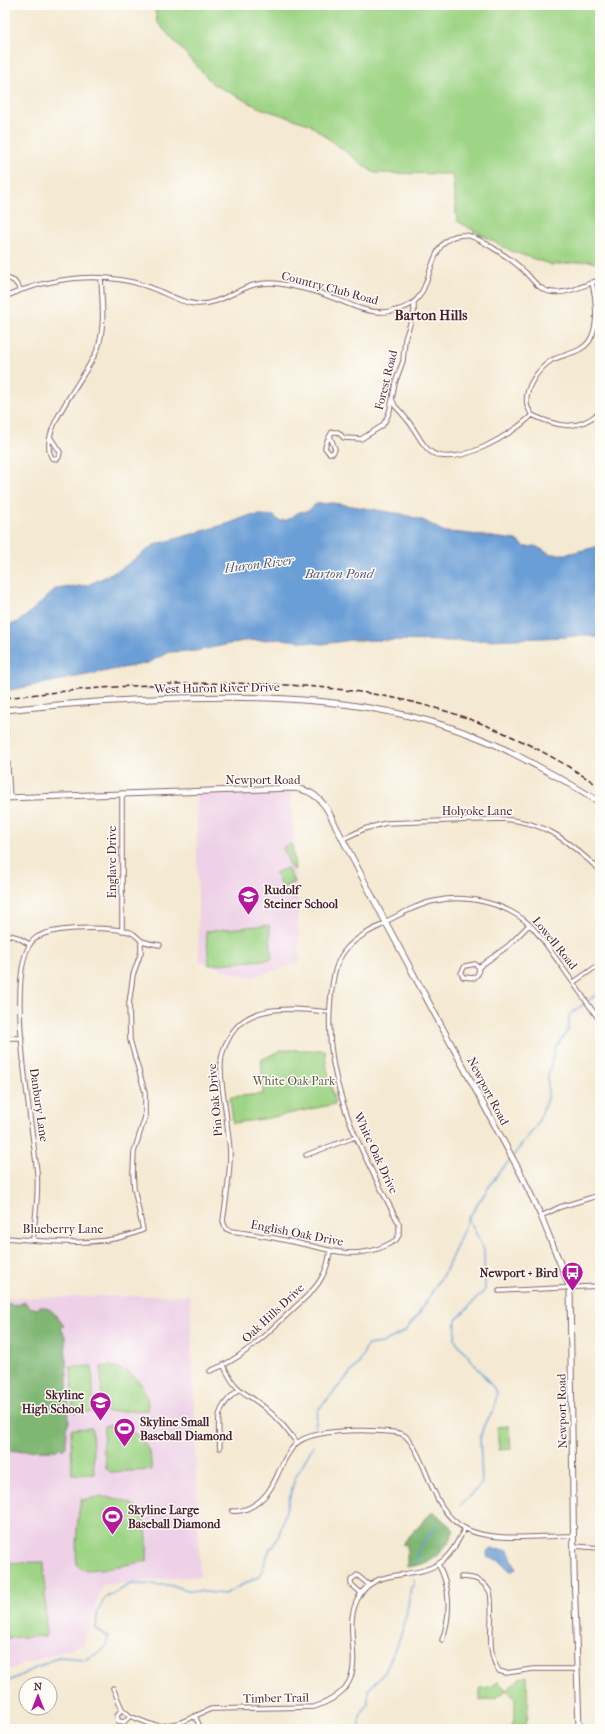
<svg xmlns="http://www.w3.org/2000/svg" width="605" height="1734" font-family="'IM FELL French Canon',serif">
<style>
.built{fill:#eed0e7}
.green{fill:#9ed485;stroke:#747a58}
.forest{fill:#7eb672;stroke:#646a4e}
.water{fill:#6a9ed6;stroke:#5a5e80}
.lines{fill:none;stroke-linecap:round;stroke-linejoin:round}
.stream{stroke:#6a9ed6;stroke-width:1.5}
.street-casing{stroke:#866665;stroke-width:5.5}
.secondary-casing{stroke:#866665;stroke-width:7}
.street{stroke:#fff;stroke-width:3.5}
.secondary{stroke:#fff;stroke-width:5}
.rail{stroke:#4a1f2b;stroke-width:1.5;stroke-dasharray:6 3;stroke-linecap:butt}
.labels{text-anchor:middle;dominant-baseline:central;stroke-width:3;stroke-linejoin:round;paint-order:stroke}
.street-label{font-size:12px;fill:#4a1f2b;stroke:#fdfcf7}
.poi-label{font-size:12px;font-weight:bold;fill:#4a1f2b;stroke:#fdfcf7;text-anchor:start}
.park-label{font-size:12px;fill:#635546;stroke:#fdfcf7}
.water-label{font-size:13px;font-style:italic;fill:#585878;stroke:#fdfcf7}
.quarter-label{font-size:14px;font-weight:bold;fill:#4a1f2b;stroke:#fdfcf7}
</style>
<rect width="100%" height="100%" fill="#fdfcf7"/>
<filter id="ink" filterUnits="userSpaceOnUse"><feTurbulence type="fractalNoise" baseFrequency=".025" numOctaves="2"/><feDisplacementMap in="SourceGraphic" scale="8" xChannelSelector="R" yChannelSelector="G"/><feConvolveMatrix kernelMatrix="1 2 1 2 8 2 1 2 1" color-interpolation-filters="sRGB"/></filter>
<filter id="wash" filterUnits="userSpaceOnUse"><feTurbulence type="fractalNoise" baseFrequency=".012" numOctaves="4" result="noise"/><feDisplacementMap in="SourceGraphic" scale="16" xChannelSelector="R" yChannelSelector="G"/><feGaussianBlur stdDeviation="0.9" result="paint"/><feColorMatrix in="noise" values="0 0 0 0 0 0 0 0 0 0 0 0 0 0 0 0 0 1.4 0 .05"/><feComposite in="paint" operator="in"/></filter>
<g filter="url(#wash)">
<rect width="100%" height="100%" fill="#f4e9d2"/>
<path class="built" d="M291 791 300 962 274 971 252 977 232 973 199 961 196 794Z
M190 1295 200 1576 102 1585 84 1644 5 1671V1298Z"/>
<path class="green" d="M154 5H600V264L589 261 552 265 511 251 457 221 452 174 374 173 309 124 260 108 213 84 157 22Z
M292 844 295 869H291L283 847Z
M287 868 294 882 282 888 275 873Z
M269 925 272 959 209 965 206 931Z
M281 1050H325L326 1063 335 1104 264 1119 233 1123 230 1097 263 1094 261 1060Z
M92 1366 94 1412H73L71 1367Z
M109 1366C132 1370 149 1385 148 1410L107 1412 102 1409 101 1367Z
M111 1425C135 1428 153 1444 151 1470L110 1472 106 1468 105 1454 103 1452 104 1426Z
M509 1426 511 1449 499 1450 497 1427Z
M92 1428 94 1474 72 1475 71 1429Z
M99 1497C146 1497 148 1521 147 1561L101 1569 83 1570 77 1565C75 1542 77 1522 81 1500Z
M44 1562 46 1636 5 1638V1563Z
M527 1676 528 1715 525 1728V1729H511L515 1716V1699L507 1690 496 1698 480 1701V1688L490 1687 498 1682 507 1690 519 1679Z"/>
<path class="forest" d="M25 1302 29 1307 37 1309 40 1306C52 1308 57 1316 64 1326L61 1328 65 1336 69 1422 66 1428V1447L62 1450 59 1447 57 1450 5 1451V1303L17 1305Z
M433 1511 454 1530 448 1544H446C435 1561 426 1564 407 1567V1545L402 1544Z"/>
<path class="water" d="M333 503 402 514 425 521 444 532 462 533 516 540 525 547 535 546 551 554H567L600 546V638L584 635 566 637 462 641 352 640 322 644 282 639 244 641 196 651 169 652 148 663 5 691V626L16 623 26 616 55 589 88 585 121 569 154 545 230 523 248 516 261 515 274 516 279 521 287 520 299 512 308 511 316 504Z
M491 1549 508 1550 516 1569 512 1571 509 1570 500 1561 487 1556V1552Z"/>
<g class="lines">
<path class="stream" d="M513 1156 537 1125 542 1113 548 1095V1075L556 1047 568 1030 569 1015 600 992
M315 1427 318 1410 360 1362 367 1345 382 1343 405 1331 418 1315 447 1268 468 1219 499 1172 511 1159
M461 1505 482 1483 480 1438 484 1425 494 1410 497 1392 455 1340 456 1320 485 1290 484 1250 469 1219
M415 1563 419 1547 438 1525
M5 1683 58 1657 86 1659 100 1652 107 1645 108 1637 96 1629 97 1612 105 1598 131 1584 168 1585 188 1590 224 1594 260 1576 270 1548 273 1547 279 1535 295 1478 313 1446
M358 1729 360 1716 368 1703V1690L385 1672 400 1637 405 1622 411 1587 414 1585V1579"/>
</g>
</g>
<g filter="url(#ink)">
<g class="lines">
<defs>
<path id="street" d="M5 277 14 281 21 290
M5 297C48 277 101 271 146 286 163 291 179 303 197 304 228 305 244 277 281 284 293 286 305 289 317 292 338 298 359 312 381 312 394 312 410 308 418 298 433 281 430 233 465 235 478 236 516 262 525 272 533 280 539 290 551 292 568 295 585 284 600 280
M392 399 395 406C400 411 405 417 409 422 416 431 422 446 431 452 457 469 514 433 532 415 558 427 577 432 600 412
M532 415C530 411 527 408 527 404 524 388 539 368 552 360 564 354 582 353 590 340 599 325 596 298 592 282
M330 436 335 449 333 453H329L325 448C326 442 329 437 332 432H338L344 438 361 439 382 426 386 420 390 410 395 383 403 361 405 339 414 312V302
M50 437 60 452 59 457 57 459 52 458C35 431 91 373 99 345 105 323 102 300 101 278
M5 722 10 798
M122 793V931
M343 839 364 829 386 823 503 819C549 823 567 841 600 870
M385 922C401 914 418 904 435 901 467 894 506 903 530 925 541 936 549 949 558 961 572 981 586 1001 600 1021
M5 934 17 937 29 944
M479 967 478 974 474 978 463 977 461 973 465 966 475 964 479 967 508 946 529 925
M574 982 600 964
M330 1012C295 1009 248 1001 229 1038 223 1048 220 1059 221 1070 221 1088 226 1106 227 1124 228 1134 230 1145 230 1155 230 1177 226 1199 223 1221L226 1229 231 1231C254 1234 276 1238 298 1243 320 1247 342 1256 364 1252 376 1251 386 1246 396 1240L399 1235V1224C361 1149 321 1083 331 995 333 979 335 961 347 948 358 936 372 930 386 923
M5 1038H22
M306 1155 355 1137
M541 1216 560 1207 600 1195
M5 1238C49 1241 101 1249 143 1230L134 1188 133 1173 134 1152 145 1117V1092L130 1040 129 1004 133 975 141 952V941
M33 1240C35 1218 39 1195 37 1173 34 1132 0 959 37 937 56 926 109 927 130 932 136 934 138 939 142 941 147 943 154 944 160 945
M499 1291 600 1286
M224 1366C236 1393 243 1390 264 1407 277 1417 287 1430 297 1443
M210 1371C242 1359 264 1336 289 1313 300 1302 315 1291 322 1277 327 1269 329 1259 330 1250
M220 1448C218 1419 214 1410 238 1390
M232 1511C242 1512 249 1509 257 1503 279 1487 278 1460 297 1443 312 1430 357 1430 377 1431 384 1432 398 1431 404 1435 409 1438 412 1445 415 1449 431 1477 435 1513 466 1529 494 1543 543 1535 574 1536
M574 1546 600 1548
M438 1564C451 1587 451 1616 442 1640
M461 1577C474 1577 483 1580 490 1592 495 1617 484 1649 499 1671L506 1673 533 1669H578
M361 1593 351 1584V1580L357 1575 369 1585
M113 1688 122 1709 130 1716 150 1724 161 1726 179 1723 211 1709 314 1707C384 1683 334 1635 360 1595 378 1567 413 1580 438 1564 451 1556 458 1541 465 1528
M122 1709 117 1715 118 1721 124 1722 130 1716
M195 1716 201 1729"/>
<path id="secondary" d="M5 710C54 705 104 701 153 699 266 694 383 697 489 742 506 749 522 758 539 767 560 778 581 789 600 803
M5 798 294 788C310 790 318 796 327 809L386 923 521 1174 541 1216 570 1288 574 1570 579 1729"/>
</defs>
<use href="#street" class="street-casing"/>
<use href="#secondary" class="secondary-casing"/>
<use href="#street" class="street"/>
<use href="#secondary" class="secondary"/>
<path class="rail" d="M5 698C91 687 178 681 265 684 319 686 371 691 424 705 487 721 546 750 600 787"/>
</g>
</g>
<defs>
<symbol id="school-pin" viewBox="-11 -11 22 30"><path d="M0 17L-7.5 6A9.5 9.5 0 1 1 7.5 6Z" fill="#b5179e" stroke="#fdfcf7"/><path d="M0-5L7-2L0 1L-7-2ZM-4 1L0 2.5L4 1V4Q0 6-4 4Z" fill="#fff"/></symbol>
<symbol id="bus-pin" viewBox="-11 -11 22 30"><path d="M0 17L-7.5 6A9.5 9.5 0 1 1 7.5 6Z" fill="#b5179e" stroke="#fdfcf7"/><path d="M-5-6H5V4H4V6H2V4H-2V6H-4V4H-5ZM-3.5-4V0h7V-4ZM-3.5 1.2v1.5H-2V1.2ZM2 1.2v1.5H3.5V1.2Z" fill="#fff"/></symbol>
<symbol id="stadium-pin" viewBox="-11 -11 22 30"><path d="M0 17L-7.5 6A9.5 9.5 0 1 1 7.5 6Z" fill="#b5179e" stroke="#fdfcf7"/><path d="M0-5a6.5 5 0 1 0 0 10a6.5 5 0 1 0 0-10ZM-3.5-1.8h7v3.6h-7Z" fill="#fff"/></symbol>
</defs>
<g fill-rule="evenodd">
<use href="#school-pin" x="236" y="884" width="25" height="34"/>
<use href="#bus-pin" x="560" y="1260" width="25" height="34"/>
<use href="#school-pin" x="88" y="1390" width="25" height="34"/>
<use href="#stadium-pin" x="112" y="1416" width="25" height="34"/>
<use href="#stadium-pin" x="100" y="1504" width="25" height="34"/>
</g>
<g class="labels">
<g class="street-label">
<text transform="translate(330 288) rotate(15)">Country Club Road</text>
<text transform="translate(386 380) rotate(-76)">Forest Road</text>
<text transform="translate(217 688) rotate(-1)">West Huron River Drive</text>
<text x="263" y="780">Newport Road</text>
<text x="477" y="811">Holyoke Lane</text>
<text transform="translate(112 862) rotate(-90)">Englave Drive</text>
<text transform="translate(555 943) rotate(51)">Lowell Road</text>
<text transform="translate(488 1091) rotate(62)">Newport Road</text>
<text transform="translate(215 1100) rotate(-95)">Pin Oak Drive</text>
<text transform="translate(39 1105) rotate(82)">Danbury Lane</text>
<text transform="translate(376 1153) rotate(65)">White Oak Drive</text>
<text x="63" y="1229">Blueberry Lane</text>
<text transform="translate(297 1233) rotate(11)">English Oak Drive</text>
<text transform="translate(273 1313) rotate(-43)">Oak Hills Drive</text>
<text transform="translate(562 1411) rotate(-91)">Newport Road</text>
<text transform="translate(276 1698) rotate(-1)">Timber Trail</text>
</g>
<g class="poi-label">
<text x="264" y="890">Rudolf<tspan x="264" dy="14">Steiner School</tspan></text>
<text x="558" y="1273" text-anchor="end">Newport + Bird</text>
<text x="84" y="1395" text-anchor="end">Skyline<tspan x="84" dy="14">High School</tspan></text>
<text x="140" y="1422">Skyline Small<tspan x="140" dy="14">Baseball Diamond</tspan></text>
<text x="128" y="1510">Skyline Large<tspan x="128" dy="14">Baseball Diamond</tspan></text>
</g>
<g class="park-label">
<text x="294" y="1081">White Oak Park</text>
</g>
<g class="water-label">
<text transform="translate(259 564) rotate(-7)">Huron River</text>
<text x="339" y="573">Barton Pond</text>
</g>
<g class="quarter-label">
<text x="431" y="315">Barton Hills</text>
</g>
</g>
<rect width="605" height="1734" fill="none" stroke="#fdfcf7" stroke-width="20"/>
<g transform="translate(38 1696)"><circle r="19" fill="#fdfcf7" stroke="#b5a4a5"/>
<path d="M0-3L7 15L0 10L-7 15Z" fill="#b5179e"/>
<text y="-6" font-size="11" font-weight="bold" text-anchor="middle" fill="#4a1f2b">N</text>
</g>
</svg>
